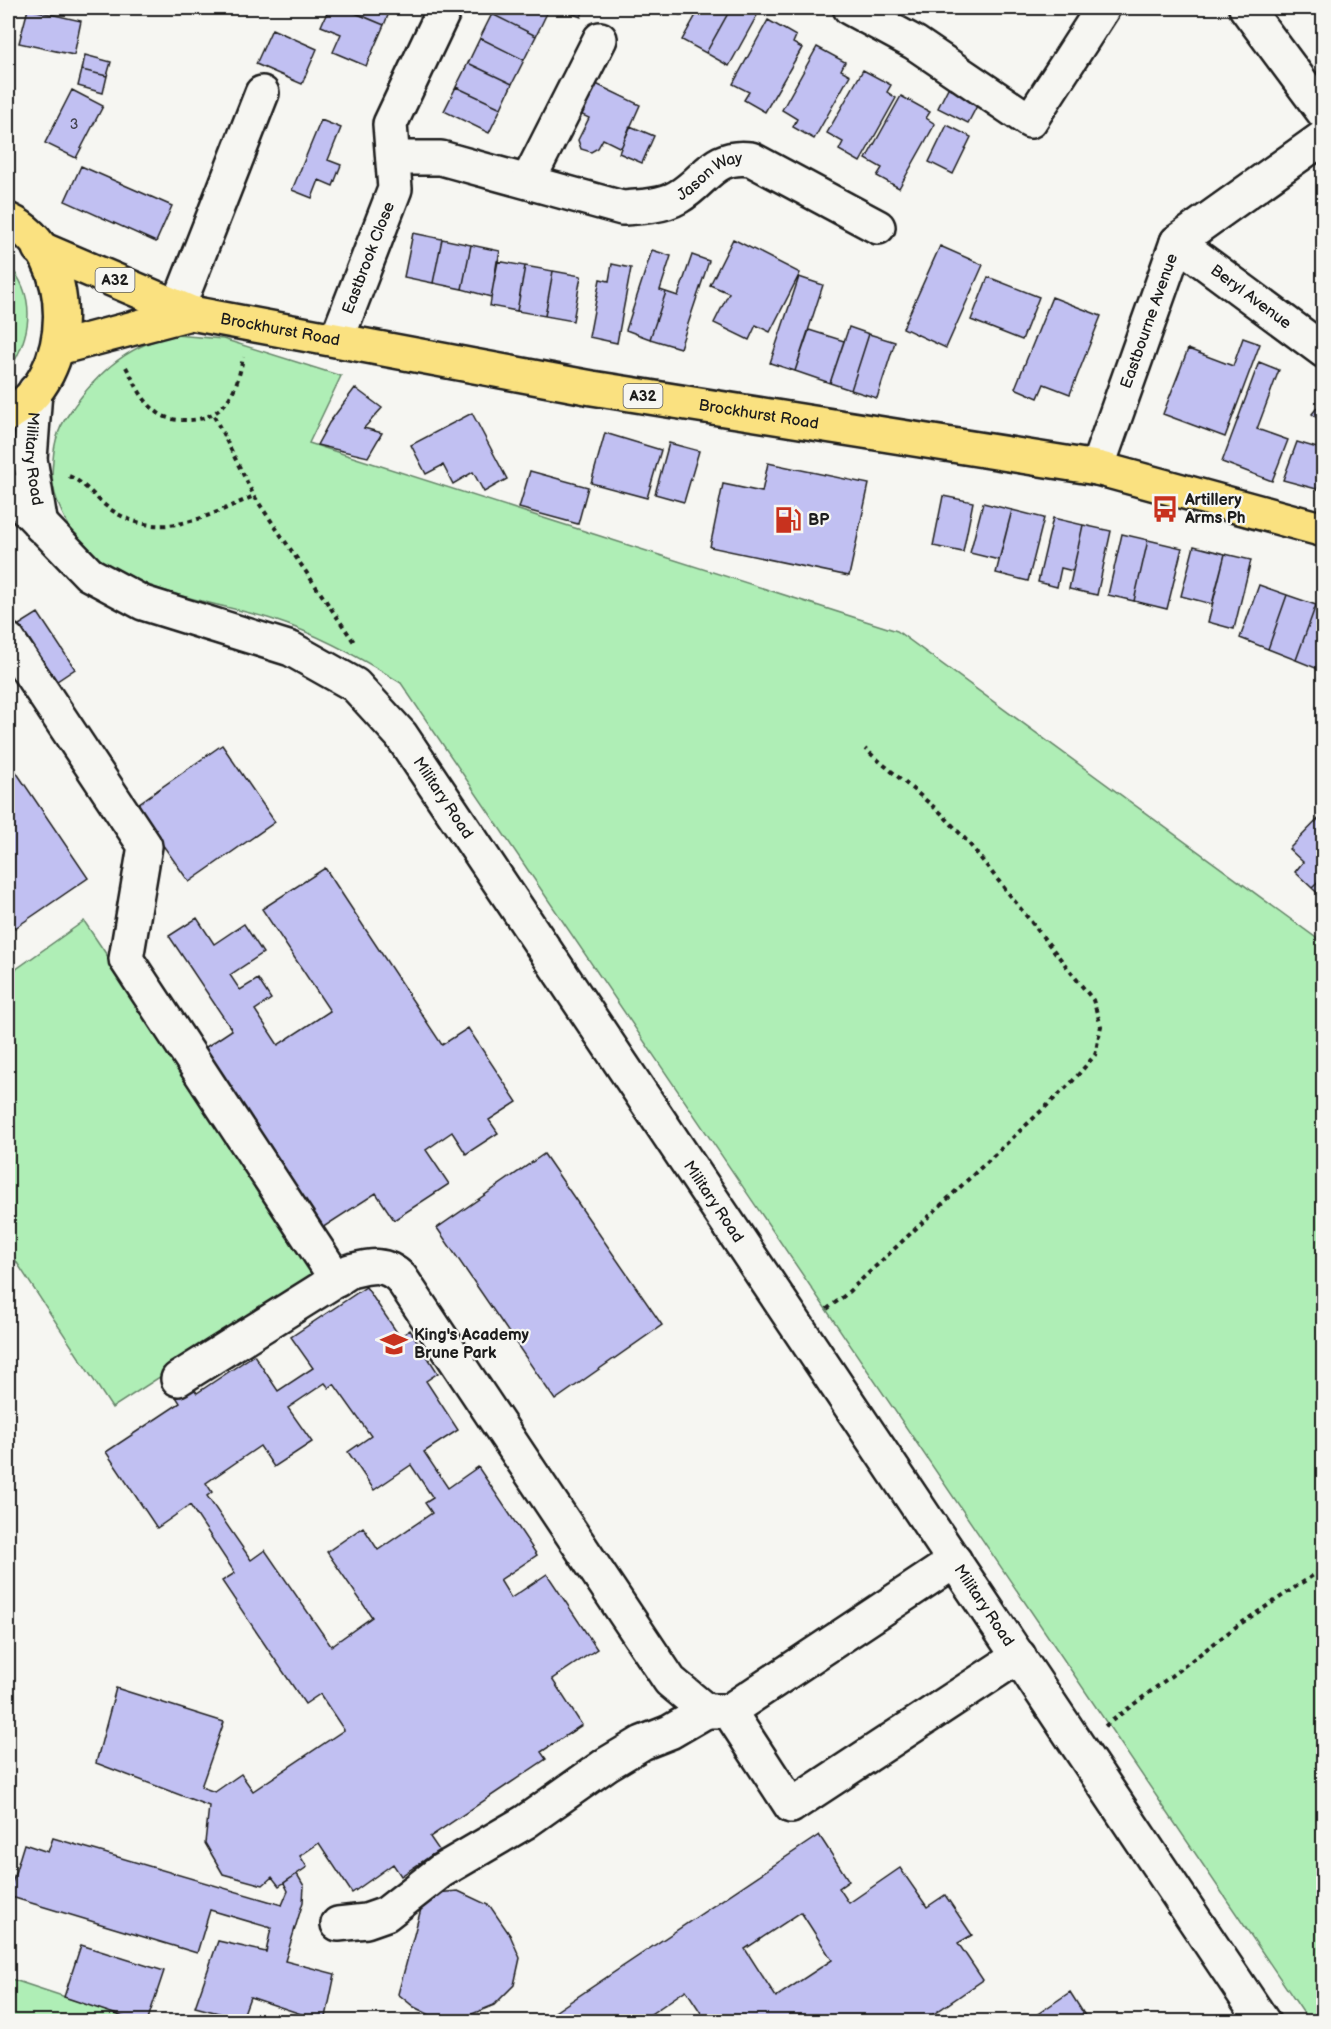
<svg xmlns="http://www.w3.org/2000/svg" width="1331" height="2029" font-family="'Balsamiq Sans',sans-serif">
<style>
.green{fill:#afeeb6;stroke:#668569;stroke-width:1.5}
.building{fill:#c1c0f2;stroke:#1c1c1c;stroke-width:1.5;fill-rule:evenodd}
.lines{fill:none;stroke-linecap:round;stroke-linejoin:round}
.minor-casing{stroke:#1c1c1c;stroke-width:38}
.major-casing{stroke:#1c1c1c;stroke-width:38}
.path{stroke:#1c1c1c;stroke-width:4;stroke-dasharray:4.5 4.5;stroke-linecap:butt}
.minor{stroke:#f6f6f2;stroke-width:33}
.major{stroke:#fae180;stroke-width:33}
.labels{text-anchor:middle;dominant-baseline:central;stroke-width:4.5;stroke-linejoin:round;paint-order:stroke}
.number-label{font-size:14px;fill:#454552}
.shield{fill:#f6f6f2;stroke:#5d5d5c;stroke-width:1.5}
.shield-label{font-size:15px;font-weight:bold;fill:#1c1c1c}
.street-label{font-size:16px;fill:#1c1c1c;stroke:#f6f6f2}
.poi-label{font-size:16px;font-weight:bold;fill:#1c1c1c;stroke:#f6f6f2;text-anchor:start}
</style>
<rect width="100%" height="100%" fill="#f6f6f2"/>
<filter id="ink" filterUnits="userSpaceOnUse"><feTurbulence type="fractalNoise" baseFrequency=".0167" numOctaves="2"/><feDisplacementMap in="SourceGraphic" scale="12" xChannelSelector="R" yChannelSelector="G"/><feConvolveMatrix kernelMatrix="1 2 1 2 8 2 1 2 1" color-interpolation-filters="sRGB"/></filter>
<g filter="url(#ink)">
<path class="green" d="M8 264C38 297 31 337 8 372Z
M175 335 223 339 341 376 309 443 897 631 1323 943V2021H1309L401 683C361 658 318 634 274 620 203 597 102 592 64 517 57 503 52 490 52 474 53 456 54 437 64 421 91 379 124 345 175 335Z
M84 921 320 1273 112 1408 8 1249V975Z
M8 1978 138 2021H8Z"/>
<path class="building" d="M329 8H343L384 25 366 66 333 52 341 34 321 26Z
M344 8H391L384 25Z
M495 8H541L548 11 536 36 492 14Z
M558 8H585L581 17Z
M666 8H684L680 15Z
M700 8H731L706 53 682 40Z
M731 8H761L729 66 706 53Z
M28 9 81 21 74 55 19 43Z
M492 14 536 36 524 60 480 38Z
M768 20 796 36 793 43 802 48 765 112 744 100 749 92 733 84Z
M272 29 317 49 302 84 256 64Z
M480 38 524 60 512 84 468 63Z
M817 47 845 62 841 70 850 75 814 139 793 127 797 119 782 110Z
M85 55 111 62 107 76 82 70Z
M468 63 512 84 501 108 456 87Z
M82 70 107 76 103 93 78 86Z
M863 70 891 85 887 92 896 98 860 162 839 150 843 142 827 133Z
M594 83 640 105 621 148 603 139 598 148 591 152 581 149 578 140 589 118 578 113Z
M950 84 980 100 968 123 938 108Z
M456 87 501 108 489 133 444 111Z
M72 90 103 106 76 158 45 143Z
M901 96 930 112 926 118 935 124 899 188 877 176 882 168 866 159Z
M321 120 341 128 328 160 341 165 333 186 319 180 312 198 292 190Z
M947 125 971 137 953 174 929 162Z
M630 126 654 136 642 163 619 153Z
M81 166 172 206 156 242 65 201Z
M413 233 442 239 433 283 404 277Z
M442 239 471 245 462 289 433 283Z
M733 239 800 273 770 332 756 325 749 340 714 323 729 293 710 285Z
M471 245 500 251 491 297 462 289Z
M940 246 983 265 946 348 903 328Z
M652 250 671 256 660 290 666 292 650 339 626 330Z
M692 255 709 261 680 348 650 339 666 292 678 296Z
M497 261 525 266 517 311 490 306Z
M612 264 631 268 617 343 589 337 600 279 609 281Z
M525 266 553 271 545 316 517 311Z
M553 271 581 276 573 321 545 316Z
M799 277 823 285 795 371 770 363Z
M988 277 1039 297 1022 340 971 320Z
M1052 297 1101 316 1070 394 1044 384 1038 398 1015 388Z
M849 327 869 334 851 390 830 383Z
M809 330 844 341 830 383 795 371Z
M869 334 895 342 877 398 851 390Z
M1243 338 1260 344 1225 437 1163 414 1188 349 1233 366Z
M1259 362 1279 370 1257 429 1288 440 1272 481 1222 462Z
M355 388 382 408 364 428 382 433 368 457 317 445 329 423Z
M1324 399V424L1312 414Z
M472 413 507 479 484 492 473 472 453 484 443 465 426 474 411 445Z
M605 433 661 450 647 498 591 483Z
M1297 442 1324 450V491L1283 480Z
M669 443 699 451 684 502 655 494Z
M768 463 869 484 849 576 710 547 723 484 762 492Z
M530 471 588 487 578 524 519 508Z
M943 496 973 502 963 552 933 546Z
M983 503 1012 510 999 560 970 553Z
M1012 510 1044 518 1028 581 996 573Z
M1053 518 1083 525 1073 571 1061 568 1057 587 1038 582Z
M1083 525 1111 531 1097 595 1069 589Z
M1122 534 1148 540 1134 601 1108 595Z
M1148 540 1182 548 1167 609 1134 601Z
M1194 546 1225 554 1212 604 1181 596Z
M1225 554 1251 560 1234 629 1208 622Z
M1259 585 1287 595 1268 649 1240 638Z
M1287 595 1316 605 1296 660 1268 649Z
M1316 605 1324 608 1323 671 1296 660Z
M38 613 75 669 51 685 14 628Z
M222 745 275 822 189 882 135 806Z
M8 760 88 878 15 928 8 917Z
M1324 813V877L1312 888 1295 872 1303 862 1289 849Z
M325 868 442 1045 468 1028 517 1102 489 1120 498 1133 466 1154 452 1132 426 1150 449 1184 394 1220 376 1193 322 1228 203 1049 232 1030 169 936 197 918 214 944 244 924 263 953 230 975 240 990 258 979 271 999 255 1010 278 1045 330 1011 262 909Z
M1324 877V899L1312 888Z
M544 1154 662 1325 555 1400 437 1228Z
M366 1287 400 1337 410 1330 438 1373 426 1381 458 1430 424 1452 448 1488 478 1467 537 1555 500 1580 511 1598 547 1574 597 1649 552 1679 582 1725 541 1752 546 1759 430 1837 439 1850 401 1876 393 1864 352 1893 319 1843 300 1856 307 1867 279 1886 272 1877 263 1885 223 1874 205 1843 209 1806 96 1763 116 1688 224 1722 201 1787 215 1792 241 1774 253 1791 344 1730 320 1694 305 1704 222 1581 235 1573 190 1505 157 1528 106 1452 180 1403 175 1395 191 1384 197 1393 254 1355 278 1391 313 1368 291 1337ZM325 1383 329 1388 334 1384 371 1436 348 1452 374 1490 411 1465 433 1498 425 1503 432 1513 378 1550 363 1527 327 1552 372 1617 331 1646 265 1550 251 1560 207 1496 212 1492 206 1483 260 1446 274 1467 312 1442 288 1408Z
M819 1835 849 1881 839 1888 849 1903 900 1868 927 1907 945 1895 972 1935 958 1943 983 1980 922 2022H707L686 1990 639 2022H540ZM801 1912 832 1960 776 1997 745 1949Z
M53 1838 282 1905 288 1891 284 1883 297 1874 304 1886 303 1902 285 1961 335 1974 325 2022 250 1997 242 2019 195 2007 218 1941 266 1952 271 1928 210 1910 197 1953 8 1896 24 1844 48 1852Z
M458 1891 490 1906 510 1935 520 1958 514 1985 494 2005 460 2019 442 2021 414 2007 398 1994 425 1894Z
M81 1945 164 1971 147 2022H138L64 1997Z
M1070 1992 1089 2022H1026Z"/>
<g class="lines">
<defs>
<g id="minor">
<path d="M850 8 915 43 1030 121 1103 8"/>
<path d="M1246 8 1324 113"/>
<path id="s1" d="M393 158H441L622 208C640 207 663 206 678 197 707 180 712 154 751 159L878 227"/>
<path d="M528 181 600 39"/>
<path id="s2" d="M1177 242 1324 351"/>
<path d="M178 307 262 93"/>
<path id="s3" d="M337 339 395 189 390 124 445 8"/>
<path id="s4" d="M35 391 30 459 41 526"/>
<path id="s5" d="M1097 468 1177 242 1324 137"/>
<path id="s6" d="M8 490 89 574 143 603 291 649 355 685 401 735 1263 2022"/>
<path d="M8 640 145 846 126 959 337 1280"/>
<path d="M178 1379 350 1271C371 1266 385 1262 401 1278L670 1681 706 1711H729L791 1806 1019 1656"/>
<path d="M729 1711 955 1561"/>
<path d="M338 1924 366 1921 386 1914 441 1871 525 1822 607 1764 642 1743 670 1732 706 1711"/>
</g>
<g id="major">
<path d="M8 220C79 253 77 379 8 414"/>
<path id="s7" d="M39 248 191 313 592 388 1097 468 1324 530"/>
<path d="M58 348 191 313"/>
</g>
</defs>
<use href="#minor" class="minor-casing"/>
<use href="#major" class="major-casing"/>
<path class="path" d="M126 367C135 383 142 401 157 412 164 418 174 420 183 420 223 422 237 393 243 357
M214 416 254 496 354 642
M69 476C87 484 97 501 113 511 161 542 208 516 254 496
M827 1309 844 1296 1071 1083 1095 1055 1101 1026 1093 1000 967 841 941 813 865 749
M1105 1726 1237 1626 1324 1568"/>
<use href="#minor" class="minor"/>
<use href="#major" class="major"/>
</g>
</g>
<defs>
<symbol id="bus-bare" viewBox="-9 -9 18 18"><path d="M-5-6H5V4H4V6H2V4H-2V6H-4V4H-5ZM-3.5-4V0h7V-4ZM-3.5 1.2v1.5H-2V1.2ZM2 1.2v1.5H3.5V1.2Z" fill="#c8321e" stroke="#f6f6f2" stroke-width="2.5" paint-order="stroke"/></symbol>
<symbol id="fuel-bare" viewBox="-9 -9 18 18"><path d="M-5.5-6h7V0h2V4h1.3V-2.5L3-4.5l.8-.8L6-3V5H2.5V1h-1V6h-7ZM-4.2-4.7v3.2H.2V-4.7Z" fill="#c8321e" stroke="#f6f6f2" stroke-width="2.5" paint-order="stroke"/></symbol>
<symbol id="school-bare" viewBox="-9 -9 18 18"><path d="M0-5L7-2L0 1L-7-2ZM-4 1L0 2.5L4 1V4Q0 6-4 4Z" fill="#c8321e" stroke="#f6f6f2" stroke-width="2.5" paint-order="stroke"/></symbol>
</defs>
<g fill-rule="evenodd">
<use href="#bus-bare" x="1146" y="490" width="38" height="38"/>
<use href="#fuel-bare" x="769" y="501" width="38" height="38"/>
<use href="#school-bare" x="375" y="1325" width="38" height="38"/>
</g>
<g class="labels">
<g class="number-label">
<text x="74" y="124">3</text>
</g>
<g class="shield">
<rect x="95.5" y="268" width="39" height="24" rx="4.5"/>
<rect x="623.5" y="384" width="39" height="24" rx="4.5"/>
</g>
<g class="shield-label">
<text x="115" y="280">A32</text>
<text x="643" y="396">A32</text>
</g>
<g class="street-label">
<text stroke="none"><textPath href="#s1" startOffset="332">Jason Way</textPath></text>
<text stroke="none"><textPath href="#s3" startOffset="87">Eastbrook Close</textPath></text>
<text stroke="none"><textPath href="#s2" startOffset="92">Beryl Avenue</textPath></text>
<text stroke="none"><textPath href="#s5" startOffset="156">Eastbourne Avenue</textPath></text>
<text stroke="none"><textPath href="#s7" startOffset="256">Brockhurst Road</textPath></text>
<text stroke="none"><textPath href="#s7" startOffset="742">Brockhurst Road</textPath></text>
<text stroke="none"><textPath href="#s4" startOffset="68">Military Road</textPath></text>
<text stroke="none"><textPath href="#s6" startOffset="550">Military Road</textPath></text>
<text stroke="none"><textPath href="#s6" startOffset="1036">Military Road</textPath></text>
<text stroke="none"><textPath href="#s6" startOffset="1522">Military Road</textPath></text>
</g>
<g class="poi-label">
<text x="1185" y="500">Artillery<tspan x="1185" dy="18">Arms Ph</tspan></text>
<text x="808" y="520">BP</text>
<text x="414" y="1335">King's Academy<tspan x="414" dy="18">Brune Park</tspan></text>
</g>
</g>
<rect width="1331" height="2029" fill="none" stroke="#f6f6f2" stroke-width="30"/>
<rect x="15" y="15" width="1301" height="1999" fill="none" stroke="#1c1c1c" stroke-width="2" filter="url(#ink)"/>
</svg>
